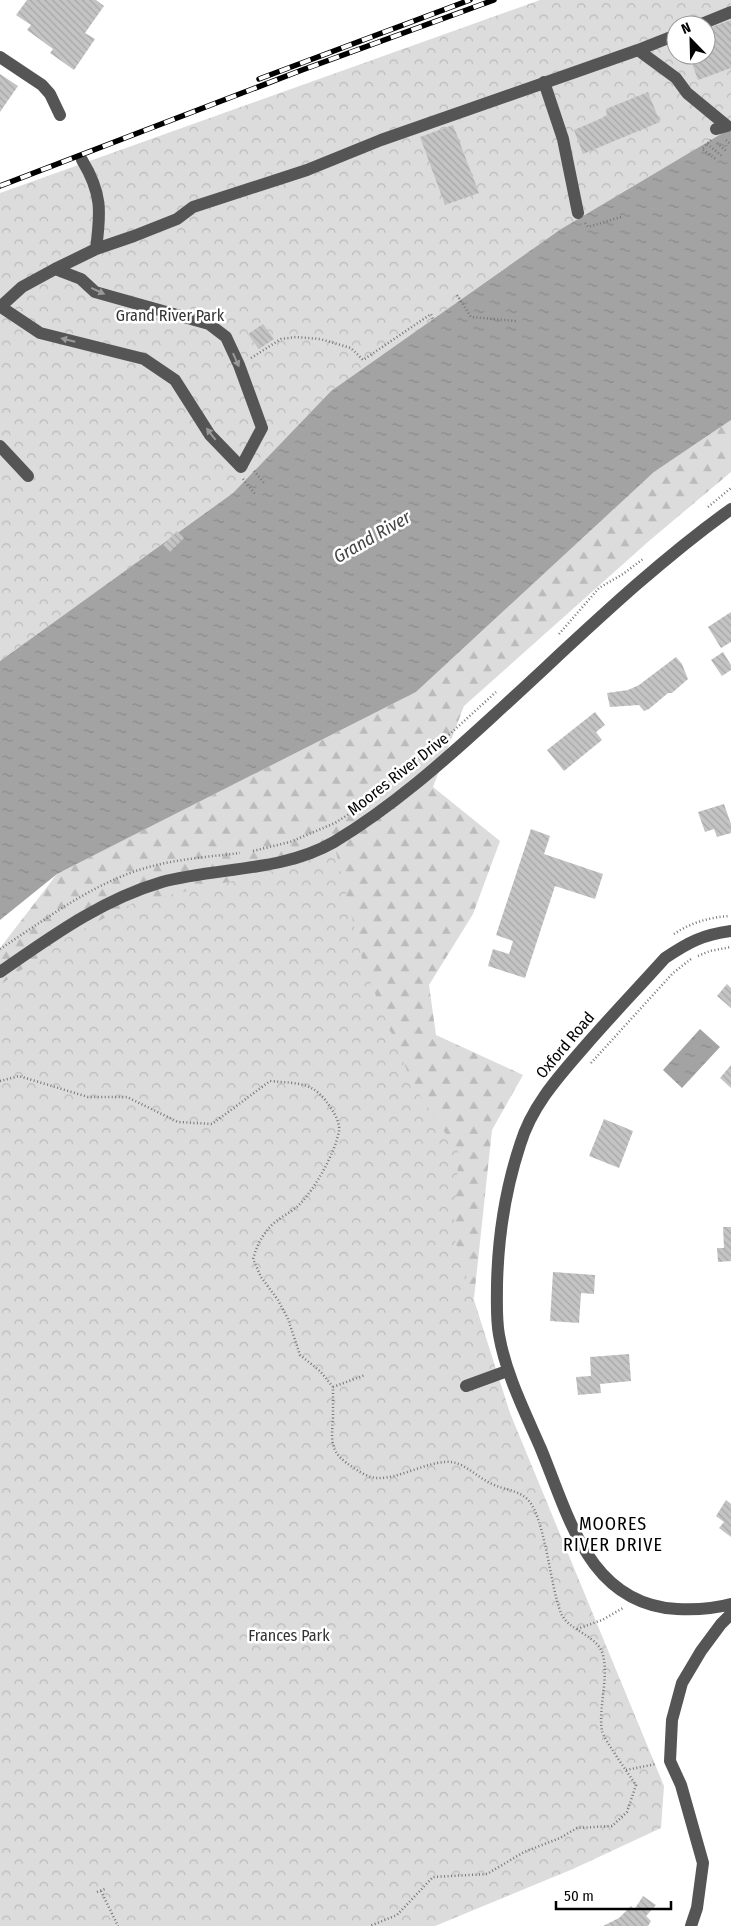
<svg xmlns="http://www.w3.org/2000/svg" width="731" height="1926" font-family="'Fira Sans Condensed',sans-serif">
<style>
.forest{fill:url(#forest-firs)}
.park{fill:url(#park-crowns);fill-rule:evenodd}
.water{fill:url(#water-ripples)}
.building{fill:url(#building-back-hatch)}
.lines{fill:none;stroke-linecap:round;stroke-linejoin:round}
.path{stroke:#777;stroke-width:2.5;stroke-dasharray:1 2.5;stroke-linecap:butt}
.minor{stroke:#555;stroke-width:12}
.rail-casing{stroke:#000;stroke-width:5.5}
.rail{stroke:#fff;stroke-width:4;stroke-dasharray:11;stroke-linecap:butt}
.oneway{fill:#999}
.labels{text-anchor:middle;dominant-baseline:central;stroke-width:5;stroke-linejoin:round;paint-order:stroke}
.park-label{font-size:16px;fill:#333;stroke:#fff}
.street-label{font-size:16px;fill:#000;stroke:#fff}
.water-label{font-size:18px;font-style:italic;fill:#444;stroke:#fff}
.neighbourhood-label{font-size:18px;letter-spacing:1px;fill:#000;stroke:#fff}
</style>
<defs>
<pattern id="forest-firs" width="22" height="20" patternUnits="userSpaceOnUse" patternTransform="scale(1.25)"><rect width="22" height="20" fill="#dcdcdc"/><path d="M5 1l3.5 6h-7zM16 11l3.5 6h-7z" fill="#bbb"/></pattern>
<pattern id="park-crowns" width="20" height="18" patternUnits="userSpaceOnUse" patternTransform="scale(1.25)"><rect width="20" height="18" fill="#dcdcdc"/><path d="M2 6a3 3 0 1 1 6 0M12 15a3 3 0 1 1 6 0" fill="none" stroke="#bbb"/></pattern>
<pattern id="water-ripples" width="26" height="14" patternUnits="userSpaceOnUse" patternTransform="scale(1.25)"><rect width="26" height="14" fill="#a3a3a3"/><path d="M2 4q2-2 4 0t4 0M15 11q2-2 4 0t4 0" fill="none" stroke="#8b8b8b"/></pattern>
<pattern id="building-back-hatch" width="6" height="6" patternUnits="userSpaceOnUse" patternTransform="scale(1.25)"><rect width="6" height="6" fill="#c4c4c4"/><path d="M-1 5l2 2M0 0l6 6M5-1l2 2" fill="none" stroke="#a7a7a7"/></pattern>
</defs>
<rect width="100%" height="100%" fill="#fff"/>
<path class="forest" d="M731 420V472L649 541 464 706 433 787 500 841 473 914 429 985 436 1035 523 1075 492 1130 474 1298 402 1233 0 1308V948L57 874 416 692 654 472Z"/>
<path class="park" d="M540 0H731V128L561 229 331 391 233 493 0 661V193ZM676 25H706V55H676Z
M336 852 364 967 413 1085 459 1153 453 1234 510 1413 664 1786 661 1828 573 1869 435 1926H0V985L68 937 133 903 264 874Z"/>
<path class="water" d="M731 128V420L654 472 416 692 57 874 0 920V661L233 493 331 391 561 229Z
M700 1029 720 1047 682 1088 663 1070Z"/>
<path class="building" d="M27 0H96L104 6 85 33 95 39 74 70 50 53 53 49 27 30 31 25 16 15Z
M731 20V68L698 80 689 55H706V29Z
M0 74 18 86 0 112Z
M648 92 660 122 583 154 574 130 607 116 606 109Z
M453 125 479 193 445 205 420 137Z
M263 324 274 339 259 349 248 334Z
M177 531 184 538 170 552 163 545Z
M731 612V642L721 648 708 627Z
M723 652 731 665V670L722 676 711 660Z
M676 657 682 664 688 679 672 693H668L649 709 644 711 639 705 610 707 607 693 628 690 639 685Z
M595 712 605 725 596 732 602 740 564 771 547 750Z
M724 804 731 824V833L717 837 714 829 705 832 698 812Z
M531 829 550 836 544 854 603 874 595 899 555 886 525 978 488 966 493 949 509 954 513 941 496 935Z
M727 984 731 988V1008L717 996Z
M731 1065V1088L720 1078Z
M604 1119 633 1131 619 1168 589 1156Z
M723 1227H731V1261L718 1262 717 1248H724Z
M553 1272 595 1275 594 1294 581 1293 579 1323 550 1321Z
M629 1354 631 1381 600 1384 601 1393 578 1395 576 1377 591 1376 590 1357Z
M726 1500 731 1504V1537L719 1528 724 1522 716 1516Z
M643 1896 656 1905 646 1916 651 1921 648 1926H603L619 1918 631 1906 634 1910Z"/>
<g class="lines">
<path class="path" d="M711 140 702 149 717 160
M726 140 731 145
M717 143 727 152
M707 144 722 156
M585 223 588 227 621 217
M457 295 471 317 516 321
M251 358 281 339 296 337 320 339 351 348 363 360 431 314 433 319
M254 471 265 484
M243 479 255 494
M708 507 731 488
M559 634 599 588 623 574 643 559
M253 851 290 842 335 823 360 807 440 743 496 692
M674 934C690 923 710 917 730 916
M0 949C45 920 90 885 142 869 174 859 208 857 240 853
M698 956 710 951 731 947
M591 1063 673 973 691 959
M0 1081 19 1076 88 1097H127L178 1122 212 1124 270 1081C300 1084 315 1081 332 1110 336 1116 340 1124 339 1131 335 1153 315 1189 299 1205 292 1212 282 1216 274 1223 263 1233 257 1245 253 1259L261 1277 278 1300 288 1319 300 1355 320 1371 333 1387C333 1397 333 1407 333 1417 331 1444 330 1453 354 1468 361 1473 370 1478 378 1478 397 1479 425 1463 445 1462 463 1460 476 1477 492 1484 504 1490 515 1489 526 1498 545 1513 550 1587 561 1613 568 1631 598 1635 603 1655 609 1679 598 1708 602 1731 603 1738 630 1776 636 1785L627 1812 612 1826 577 1828 560 1838 524 1852 487 1874 433 1877 397 1915 370 1926
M333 1387 365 1375
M577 1629 602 1620 623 1608
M626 1770 656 1764
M101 1891 118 1926
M97 1892 105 1889"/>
<path class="minor" d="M699 25 731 12
M638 50 676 78 687 93 727 126 716 129
M0 57 42 85 50 94 60 115
M544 82 563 139 578 213
M82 160C102 193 101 211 96 249
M0 307 22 287 55 269 96 249 134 236 177 219 193 207 307 170 381 140 638 50 676 35
M1 307 40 333 144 359 175 380 210 435 241 467 262 428 239 365 226 337 209 324 95 292 81 279 55 269
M0 446 28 476
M731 931C702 935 689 942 665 958 639 987 612 1015 586 1045 560 1075 532 1105 520 1145 505 1191 498 1237 497 1285 497 1301 496 1319 499 1335 506 1375 525 1412 541 1449 569 1517 589 1604 677 1609 696 1610 713 1609 731 1604
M0 972C52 936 101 900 162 882 218 867 282 872 334 842 392 807 443 762 493 716 571 645 646 570 731 509
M466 1386 507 1371
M691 1926 697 1908 703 1863 681 1785 670 1761 672 1720 682 1683 701 1651 721 1624 731 1614"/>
<defs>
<path id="rail" d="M259 79 470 0
M0 186 302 70 494 0"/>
</defs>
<use href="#rail" class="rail-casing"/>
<use href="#rail" class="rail"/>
</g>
<defs><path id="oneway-solid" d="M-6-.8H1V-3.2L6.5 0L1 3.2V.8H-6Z" transform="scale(1.25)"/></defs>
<g class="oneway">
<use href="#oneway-solid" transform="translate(98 291) rotate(25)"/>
<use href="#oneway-solid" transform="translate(68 340) rotate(-166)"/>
<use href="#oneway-solid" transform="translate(236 360) rotate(66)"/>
<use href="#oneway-solid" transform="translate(211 434) rotate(-128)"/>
</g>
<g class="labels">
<g class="park-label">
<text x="170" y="315">Grand River Park</text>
<text x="289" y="1635">Frances Park</text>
</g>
<g class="street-label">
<text transform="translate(398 774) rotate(-38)">Moores River Drive</text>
<text transform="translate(565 1045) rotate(-50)">Oxford Road</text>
</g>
<g class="water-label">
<text transform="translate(372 537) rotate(-30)">Grand River</text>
</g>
<g class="neighbourhood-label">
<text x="613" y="1524">MOORES<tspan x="613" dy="21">RIVER DRIVE</tspan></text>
</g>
</g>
<g transform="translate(691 40) rotate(337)"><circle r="24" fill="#ffffff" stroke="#999999"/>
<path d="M0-4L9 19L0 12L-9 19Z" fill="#000000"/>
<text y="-8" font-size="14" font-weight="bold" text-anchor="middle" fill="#000000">N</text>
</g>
<path d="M556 1901v8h115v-8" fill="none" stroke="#000000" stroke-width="2.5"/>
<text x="564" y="1901" font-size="15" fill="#000000" stroke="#ffffff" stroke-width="4" paint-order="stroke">50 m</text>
</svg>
